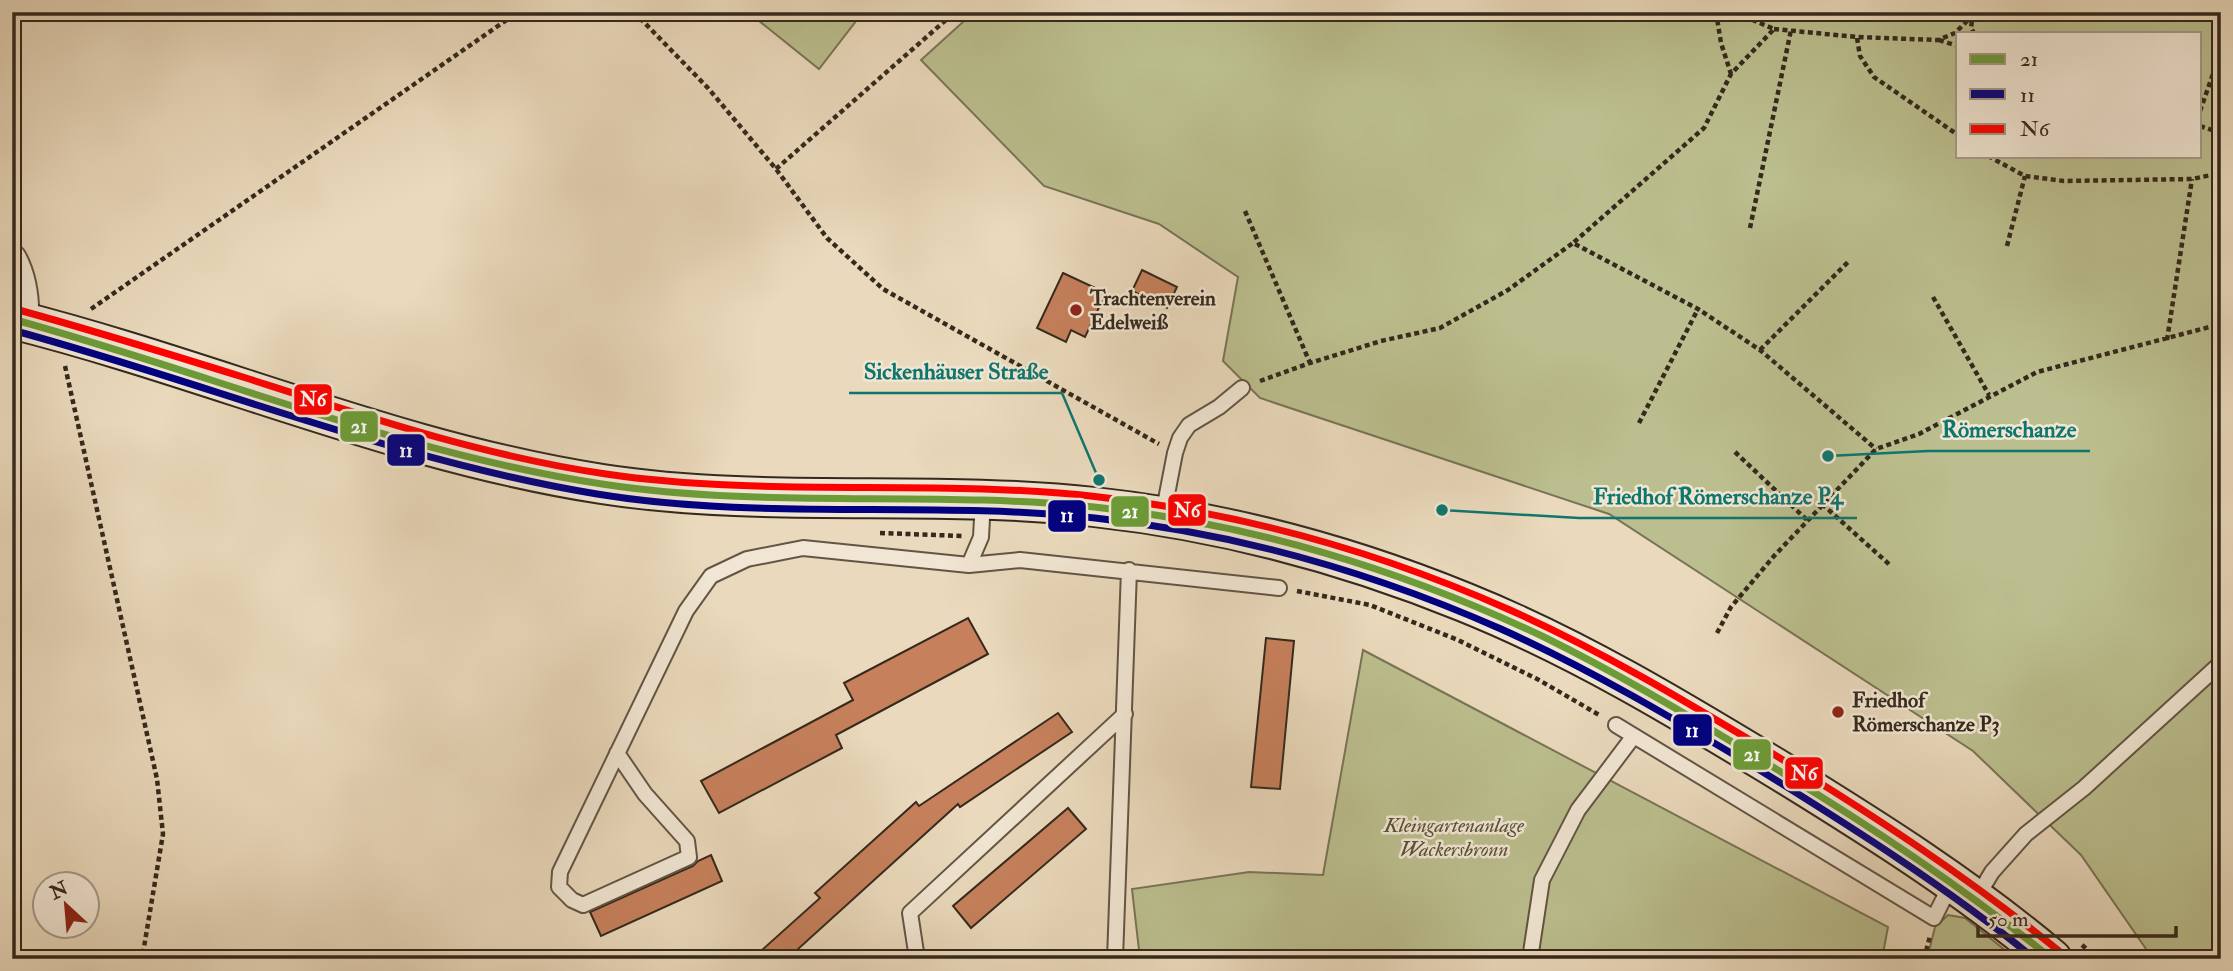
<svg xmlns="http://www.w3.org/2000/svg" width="2233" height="971" font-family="'IM FELL Double Pica',serif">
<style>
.green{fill:#bbbe8e;stroke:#787455;stroke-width:2;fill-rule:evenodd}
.building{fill:#c6805c;stroke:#34291c;stroke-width:2}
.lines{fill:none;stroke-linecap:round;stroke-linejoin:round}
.lane-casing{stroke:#625544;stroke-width:18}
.street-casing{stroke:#625544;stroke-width:32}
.secondary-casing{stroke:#34291c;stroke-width:42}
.path{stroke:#34291c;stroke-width:4.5;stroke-dasharray:5 3.5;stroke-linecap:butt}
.lane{stroke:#f1e6d3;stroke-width:14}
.street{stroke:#f1e6d3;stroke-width:28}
.secondary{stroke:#f1e6d3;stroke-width:38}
.bus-1-casing{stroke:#f1e6d3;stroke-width:12}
.bus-2-casing{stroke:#f1e6d3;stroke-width:12}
.bus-3-casing{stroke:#f1e6d3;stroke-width:12}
.bus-1{stroke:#6c9c38;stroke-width:7}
.bus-2{stroke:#000080;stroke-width:7}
.bus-3{stroke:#f00;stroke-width:7}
.poi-dot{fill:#8f2418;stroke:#f1e6d3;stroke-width:2.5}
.labels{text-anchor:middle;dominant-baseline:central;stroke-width:5;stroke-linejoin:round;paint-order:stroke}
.poi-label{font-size:21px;font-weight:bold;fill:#34291c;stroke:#f1e6d3;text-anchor:start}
.park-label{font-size:21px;font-style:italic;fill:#564e38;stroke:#f1e6d3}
.leader{fill:none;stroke:#0f766e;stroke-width:2.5}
.callout-dot{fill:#0f766e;stroke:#f1e6d3;stroke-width:2.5}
.callout-label{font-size:23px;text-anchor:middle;font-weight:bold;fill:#0f766e;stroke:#f1e6d3;stroke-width:5;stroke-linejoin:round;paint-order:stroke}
.line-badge{stroke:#f1e6d3;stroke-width:2.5}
.badge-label{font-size:19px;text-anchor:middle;font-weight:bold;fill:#fff}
</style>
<rect width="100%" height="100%" fill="#ead9bc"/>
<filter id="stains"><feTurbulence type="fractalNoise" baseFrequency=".00286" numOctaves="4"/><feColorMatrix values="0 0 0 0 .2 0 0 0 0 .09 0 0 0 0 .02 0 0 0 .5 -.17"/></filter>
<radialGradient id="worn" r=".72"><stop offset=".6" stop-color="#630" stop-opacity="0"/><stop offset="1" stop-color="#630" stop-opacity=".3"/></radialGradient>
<path class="green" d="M748 12H863L819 69Z
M974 12H2221V959H2153L2081 855 1973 751 1609 514 1260 398 1223 361 1238 277 1159 224 1044 186 921 60ZM1958 33H2200V156H1958Z
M1363 650 1888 927 1882 959H1140L1132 889 1249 872 1323 875Z
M1948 915 1965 918 2016 959H1927L1935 927Z"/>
<path class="building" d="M1142 270 1177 287 1167 308 1132 291Z
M1063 273 1106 293 1085 337 1071 330 1066 342 1037 328Z
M968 618 988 654 836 735 842 748 719 813 701 781 853 700 844 683Z
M1266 638 1294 641 1280 789 1251 787Z
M1058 713 1072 732 960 807 958 804 787 959H752L820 898 815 893 916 802 919 806Z
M1068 808 1086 829 971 928 953 906Z
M711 855 722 881 601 936 590 912 693 866 698 861Z"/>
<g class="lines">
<defs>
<path id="lane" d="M1163 515 1175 453 1180 438 1189 425 1219 407 1242 388
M969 565 1020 560 1279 588
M1616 725 1934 918 1952 882
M617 753 645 794 687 841 689 857 583 905 572 900 559 887 560 872 686 611 711 576 747 559 803 548 969 565 981 537 983 500
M1977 897 1992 872 2026 834 2084 788 2221 663
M909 959 916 952 910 913 1125 714
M1115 959 1129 570
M1530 959 1542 880 1578 810 1633 737"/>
<path id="street" d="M12 259C23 279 25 300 24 322"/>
<path id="secondary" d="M12 319C210 369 400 453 602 484 765 509 931 489 1094 507 1222 521 1346 554 1464 602 1576 647 1680 710 1782 772 1876 830 1968 888 2052 959"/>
</defs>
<use href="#lane" class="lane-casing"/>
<use href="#street" class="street-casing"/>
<use href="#secondary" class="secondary-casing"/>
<path class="path" d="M634 12 708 88 776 169 827 238 883 289 1159 444
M1716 12 1721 43 1731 74
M1719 12 1748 18 1774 29 1731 74 1704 128 1573 243 1698 309 1760 350 1876 449
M1973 13 1971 28 1974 33
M1774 29 1857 37 1938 40 1955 33 1967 21 1971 12
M1857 38 1860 56 1874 77 1958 135
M1939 40 1958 46
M2200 111 2221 51
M2200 126 2221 133
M1988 156 2025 176 2064 181 2192 179 2221 173
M776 169 955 12
M1245 211 1310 363
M1750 228 1791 30
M2007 246 2025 176
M1933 297 1989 395
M91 309 518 12
M2167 340 2192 179
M1760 350 1848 262
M65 366 157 779 163 834 142 959
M1260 381 1310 363 1381 341 1440 328 1508 290 1573 243
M1639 423 1698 309
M1735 452 1807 520
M1822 504 1890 565
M880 533 962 536
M1297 591 1370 605 1458 640 1539 680 1601 716
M1717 633 1731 607 1774 556 1876 449 1919 434 2037 372 2221 324
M2082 945 2098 959
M1924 959 1930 936"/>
<use href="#lane" class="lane"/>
<use href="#street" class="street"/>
<use href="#secondary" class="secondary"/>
<defs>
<path id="bus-1" d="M12 319C209 373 400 453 602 484 765 509 930 490 1094 507 1249 523 1403 570 1544 637 1619 674 1692 717 1763 761 1863 821 1961 885 2052 959"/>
<path id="bus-2" d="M12 330C207 383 397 461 597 494 761 521 929 500 1095 518 1234 533 1372 572 1501 629 1590 669 1674 719 1758 769 1853 828 1948 888 2035 959"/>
<path id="bus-3" d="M15 309C92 330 169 354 246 378 364 416 483 456 606 474 769 498 935 478 1099 497 1240 513 1380 552 1510 610 1600 650 1685 701 1770 752 1870 813 1968 877 2059 951"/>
</defs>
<use href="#bus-1" class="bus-1-casing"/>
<use href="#bus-2" class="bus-2-casing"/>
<use href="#bus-3" class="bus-3-casing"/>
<use href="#bus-1" class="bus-1"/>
<use href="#bus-2" class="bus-2"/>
<use href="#bus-3" class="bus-3"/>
</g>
<g class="poi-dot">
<circle cx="1076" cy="310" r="7"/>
<circle cx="1838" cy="712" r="7"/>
</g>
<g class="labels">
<g class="poi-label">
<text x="1090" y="298">Trachtenverein<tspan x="1090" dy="24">Edelweiß</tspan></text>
<text x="1852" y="700">Friedhof<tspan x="1852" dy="24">Römerschanze P3</tspan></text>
</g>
<g class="park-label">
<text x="1454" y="825">Kleingartenanlage<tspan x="1454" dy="24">Wackersbronn</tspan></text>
</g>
</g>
<path class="leader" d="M1099 480L1062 393H849M1828 456L1928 451H2090M1442 510L1579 518H1857"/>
<g class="callout-dot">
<circle cx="1099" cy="480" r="7"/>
<circle cx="1828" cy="456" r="7"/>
<circle cx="1442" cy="510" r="7"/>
</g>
<g class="callout-label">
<text x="956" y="379">Sickenhäuser Straße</text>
<text x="2009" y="437">Römerschanze</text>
<text x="1718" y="504">Friedhof Römerschanze P4</text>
</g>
<g class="line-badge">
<rect x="293" y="383" width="40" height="33" rx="7" fill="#f00"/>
<rect x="339" y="410" width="40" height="33" rx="7" fill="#6c9c38"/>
<rect x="386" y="433" width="40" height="34" rx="7" fill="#000080"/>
<rect x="1167" y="493" width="40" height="34" rx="7" fill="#f00"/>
<rect x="1110" y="495" width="40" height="33" rx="7" fill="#6c9c38"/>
<rect x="1047" y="499" width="40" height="34" rx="7" fill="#000080"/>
<rect x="1672" y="713" width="41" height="34" rx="7" fill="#000080"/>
<rect x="1732" y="738" width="40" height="33" rx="7" fill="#6c9c38"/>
<rect x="1784" y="756" width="40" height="34" rx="7" fill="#f00"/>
</g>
<g class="badge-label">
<text x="313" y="406">N6</text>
<text x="359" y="433">21</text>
<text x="406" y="457">11</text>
<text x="1187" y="517">N6</text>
<text x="1130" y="518">21</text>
<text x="1067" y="522">11</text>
<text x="1692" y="737">11</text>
<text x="1752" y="761">21</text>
<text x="1804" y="780">N6</text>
</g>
<rect width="2233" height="971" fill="none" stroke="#ead9bc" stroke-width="42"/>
<rect x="14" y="14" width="2205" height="943" fill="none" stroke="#34291c" stroke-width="3.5"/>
<rect x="21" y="21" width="2191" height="929" fill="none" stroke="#34291c" stroke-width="2"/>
<rect x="1956" y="32" width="245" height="126" fill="#f1e6d3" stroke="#a59a8a" stroke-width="2"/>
<rect x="1970" y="54" width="35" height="10" fill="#6c9c38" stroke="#a59a8a" stroke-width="2"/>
<text x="2020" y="66" font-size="21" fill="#34291c">21</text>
<rect x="1970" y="89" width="35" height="10" fill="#000080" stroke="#a59a8a" stroke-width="2"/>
<text x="2020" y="102" font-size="21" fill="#34291c">11</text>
<rect x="1970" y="124" width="35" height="10" fill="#ff0000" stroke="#a59a8a" stroke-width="2"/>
<text x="2020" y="136" font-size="21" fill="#34291c">N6</text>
<g transform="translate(66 905) rotate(334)"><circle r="33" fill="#f1e6d3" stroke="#a59a8a" stroke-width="2"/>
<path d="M0-5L12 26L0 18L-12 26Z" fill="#8f2418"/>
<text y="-10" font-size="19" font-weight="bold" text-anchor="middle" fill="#34291c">N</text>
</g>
<path d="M1978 926v10h198v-10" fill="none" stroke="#34291c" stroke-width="3.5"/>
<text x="1988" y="926" font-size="21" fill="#34291c" stroke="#f1e6d3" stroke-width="5" paint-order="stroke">50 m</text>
<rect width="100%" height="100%" filter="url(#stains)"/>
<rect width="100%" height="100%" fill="url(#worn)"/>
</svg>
